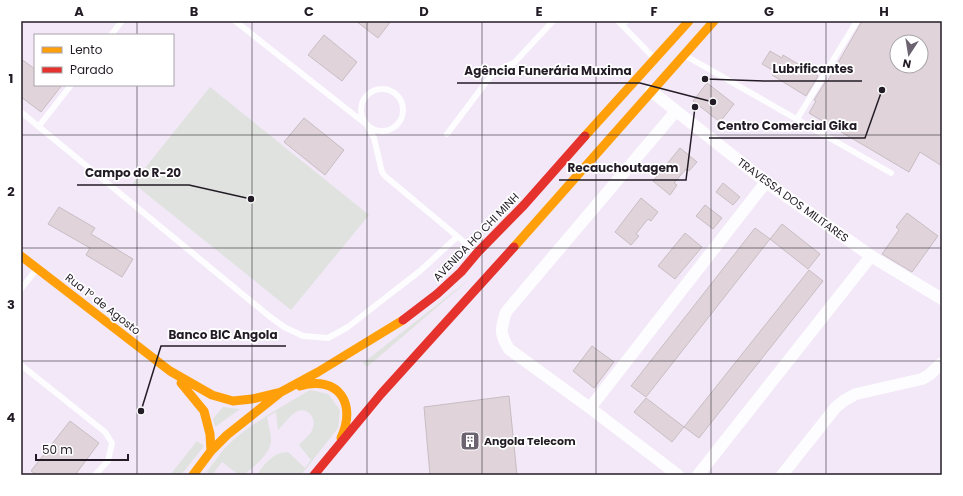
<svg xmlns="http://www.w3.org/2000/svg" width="963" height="496" font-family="Poppins,sans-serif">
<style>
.green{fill:#dfe2de}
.building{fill:#e0d4da;stroke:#c7bdc2;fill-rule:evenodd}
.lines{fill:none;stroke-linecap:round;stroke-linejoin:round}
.lane{stroke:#fdfcfe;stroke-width:6}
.street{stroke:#fdfcfe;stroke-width:12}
.slow{stroke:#ff9f0a;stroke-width:9}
.jam{stroke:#e5322d;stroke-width:9}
.grid{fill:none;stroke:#231c26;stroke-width:1;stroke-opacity:0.55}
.labels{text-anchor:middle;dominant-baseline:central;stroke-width:3.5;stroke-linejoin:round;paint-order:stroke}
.street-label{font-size:11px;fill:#231c26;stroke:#fff}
.poi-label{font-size:11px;font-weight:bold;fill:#231c26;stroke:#fff;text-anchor:start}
.leader{fill:none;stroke:#231c26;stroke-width:1.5}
.callout-dot{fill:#231c26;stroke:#fff;stroke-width:1.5}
.callout-label{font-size:12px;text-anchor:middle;font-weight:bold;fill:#231c26;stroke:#fff;stroke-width:3.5;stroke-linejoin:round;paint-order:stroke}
.neatline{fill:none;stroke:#231c26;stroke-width:1.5}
.grid-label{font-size:13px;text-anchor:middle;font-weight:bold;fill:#231c26}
</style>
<rect width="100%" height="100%" fill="#f2e8f7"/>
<path class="green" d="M210 87 369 215 291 310 133 183Z
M471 278 367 367 363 363Z
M310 390 328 394 340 410 338 428 301 475H257C264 464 274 452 288 452L305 468 311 460 299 445C303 440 311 435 313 428 317 417 306 406 296 412 289 416 283 425 278 430L276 412 267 417C268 424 271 433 271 440 271 454 254 466 244 475H239L222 462 212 475 207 472 204 475C211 467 217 458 223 450 247 425 280 408 310 390Z
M223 407 240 409 215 427 213 419Z
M197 441 204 446 181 475H170Z"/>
<path class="building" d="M356 21H391L378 38Z
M862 21H942V166L920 152 909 172 809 113 816 101 814 100 826 81 827 82ZM897 42H921V66H897Z
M324 35 357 62 342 81 308 55Z
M770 51 782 58 783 55 818 76 806 96 772 75 774 71 762 64Z
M21 59 35 69V85H62L41 112 21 97Z
M707 83 734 104 720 122 693 101Z
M304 118 344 150 325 175 284 142Z
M680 148 697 162 689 171 686 169 674 183 677 185 670 195 653 181Z
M723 183 740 197 733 205 716 192Z
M641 198 658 212 651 221 648 219 636 234 639 236 631 245 615 232Z
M705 205 722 218 713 229 696 216Z
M59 207 95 228 91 234 133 259 122 277 86 255 90 248 48 224Z
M907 213 938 236 912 272 882 254 899 230 896 227Z
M782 224 820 254 808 269 770 239Z
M755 228 770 239 646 397 631 386Z
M685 233 702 247 675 279 658 266Z
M809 270 823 281 699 438 684 427Z
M592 346 614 362 594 388 573 371Z
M509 396 517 475H430L424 407Z
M646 398 684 427 672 442 634 412Z
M70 421 99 443 75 475H37L31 471Z"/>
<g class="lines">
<path class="lane" d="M235 21 367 125 374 138 382 172 385 176 476 252
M618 21 622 25 626 21
M622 25 654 58
M111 35 122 21
M686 56 891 173
M361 110a21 21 0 1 1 42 0a21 21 0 1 1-42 0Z
M21 112 269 316 284 327 303 336 328 338 348 327 385 298 420 271 457 237
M797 119 857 21
M39 126 71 85
M447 134 490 77 500 69 514 63 553 21
M21 289 36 270
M21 365 105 432 112 443 108 461 95 475"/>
<path class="street" d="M651 91 766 182 871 256 942 299
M676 111 506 312C501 329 499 333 509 349L590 408 678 475
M590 408 766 182
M698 475 871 256
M782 475 836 407 845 400 856 394 922 379 929 375 942 363"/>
<path class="slow" d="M585 136 689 21
M514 247 714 21
M21 256 170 371 212 395 233 401 252 399 281 392
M181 383 204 411 210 434 211 451
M300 386C339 375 357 404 341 438
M193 475 211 451 227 435 281 392 318 372 403 320"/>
<path class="jam" d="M403 320 437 294 461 272 477 253 524 205 585 136
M314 475 381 394 514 247"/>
</g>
<path class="grid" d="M137 21V35M252 21V475M367 21V475M482 21V475M596 21V475M711 21V475M826 21V475M137 85V475M21 135H942M21 248H942M21 361H942"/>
<defs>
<symbol id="building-square" viewBox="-11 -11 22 22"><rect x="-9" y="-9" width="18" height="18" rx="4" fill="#6b636f" stroke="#fff"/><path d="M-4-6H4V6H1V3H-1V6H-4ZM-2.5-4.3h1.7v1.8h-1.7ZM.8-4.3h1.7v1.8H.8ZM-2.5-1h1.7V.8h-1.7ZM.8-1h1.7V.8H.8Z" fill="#fff"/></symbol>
</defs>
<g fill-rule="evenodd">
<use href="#building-square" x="459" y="430" width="22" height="22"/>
</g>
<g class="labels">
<g class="street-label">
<text transform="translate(793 200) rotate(36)">TRAVESSA DOS MILITARES</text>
<text transform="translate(476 237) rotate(-46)">AVENIDA HO CHI MINH</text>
<text transform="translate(103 304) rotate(38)">Rua 1º de Agosto</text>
</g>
<g class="poi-label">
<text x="484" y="441">Angola Telecom</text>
</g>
</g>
<path class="leader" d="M705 79L765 81H862M713 102L640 83H457M882 90L865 138H709M695 107L686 180H559M251 199L189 185H77M141 411L161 346H286"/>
<g class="callout-dot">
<circle cx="705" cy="79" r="4"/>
<circle cx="713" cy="102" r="4"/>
<circle cx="882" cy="90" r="4"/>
<circle cx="695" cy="107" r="4"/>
<circle cx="251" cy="199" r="4"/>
<circle cx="141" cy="411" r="4"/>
</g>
<g class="callout-label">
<text x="813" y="73">Lubrificantes</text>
<text x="548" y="75">Agência Funerária Muxima</text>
<text x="787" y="130">Centro Comercial Gika</text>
<text x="623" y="172">Recauchoutagem</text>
<text x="133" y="177">Campo do R-20</text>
<text x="223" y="339">Banco BIC Angola</text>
</g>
<rect width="963" height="496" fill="none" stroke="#ffffff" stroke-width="44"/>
<rect x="34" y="34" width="140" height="52" fill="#ffffff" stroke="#a7a4a8"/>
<rect x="42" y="47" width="20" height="6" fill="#ff9f0a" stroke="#a7a4a8"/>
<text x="70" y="54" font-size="12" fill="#231c26">Lento</text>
<rect x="42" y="67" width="20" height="6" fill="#e5322d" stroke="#a7a4a8"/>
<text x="70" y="74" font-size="12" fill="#231c26">Parado</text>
<g transform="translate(909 54) rotate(192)"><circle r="19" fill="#ffffff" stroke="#a7a4a8"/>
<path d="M0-3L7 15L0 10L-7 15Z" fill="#6b636f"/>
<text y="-6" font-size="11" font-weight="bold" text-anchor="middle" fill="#231c26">N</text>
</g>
<path d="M36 454v6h92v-6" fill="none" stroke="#231c26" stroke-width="2"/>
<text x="42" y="454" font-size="12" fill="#231c26" stroke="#ffffff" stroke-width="3" paint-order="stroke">50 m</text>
<rect x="22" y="22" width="919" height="452" class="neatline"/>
<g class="grid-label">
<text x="79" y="16">A</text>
<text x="194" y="16">B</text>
<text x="309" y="16">C</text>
<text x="424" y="16">D</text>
<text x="539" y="16">E</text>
<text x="654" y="16">F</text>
<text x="769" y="16">G</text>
<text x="884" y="16">H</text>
<text x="11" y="83">1</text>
<text x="11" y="196">2</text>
<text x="11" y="309">3</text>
<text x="11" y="422">4</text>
</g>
</svg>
